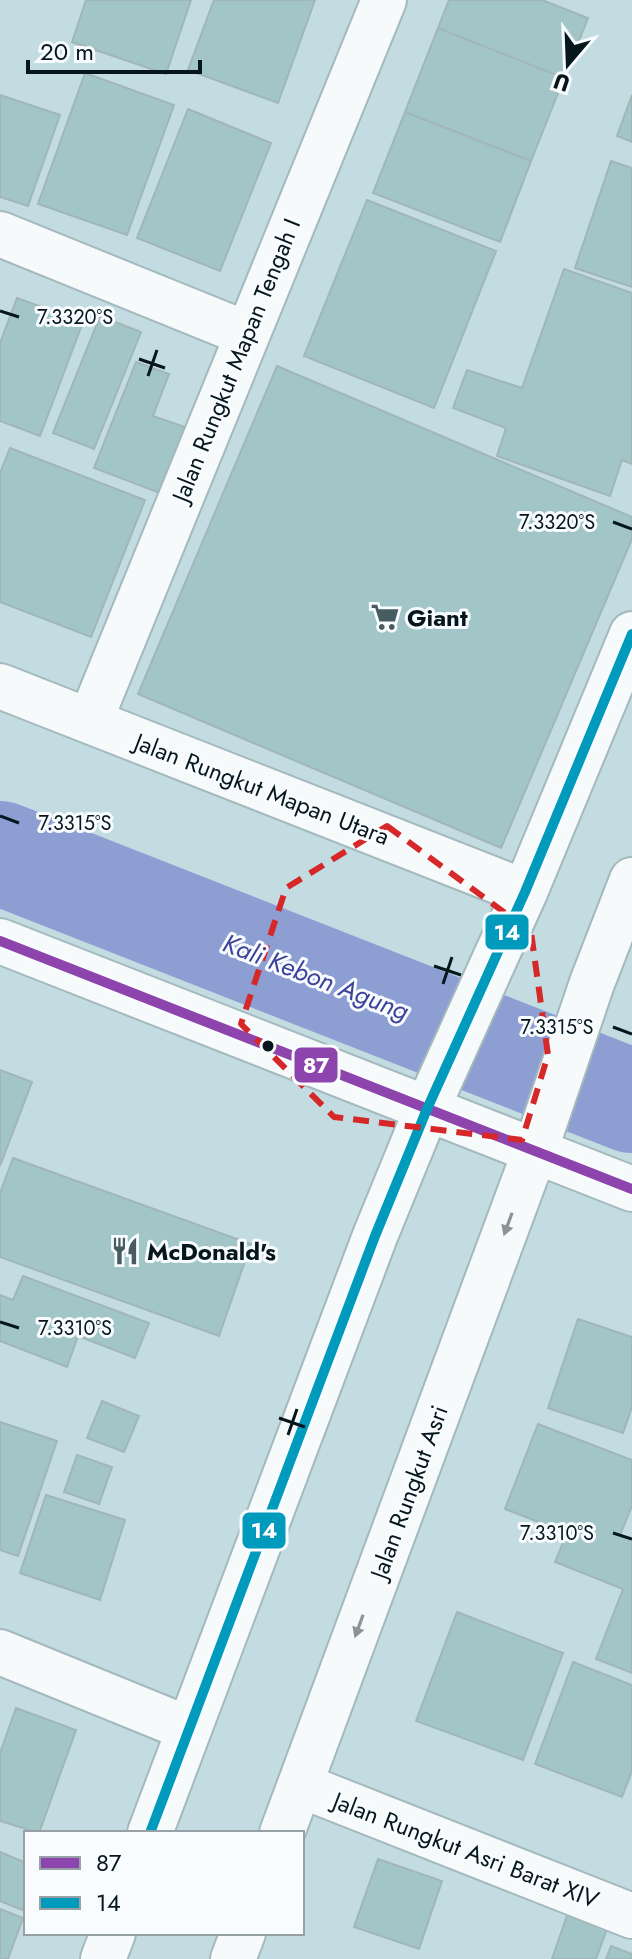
<svg xmlns="http://www.w3.org/2000/svg" width="632" height="1959" font-family="Jost,sans-serif">
<style>
.lines{fill:none;stroke-linecap:round;stroke-linejoin:round}
.river{stroke:#8d9ed3;stroke-width:104}
.building{fill:#a2c5c8;stroke:#a1b6b9;stroke-width:2}
.minor-casing{stroke:#a4b9be;stroke-width:48}
.major-casing{stroke:#a4b9be;stroke-width:48}
.minor{stroke:#f6fafb;stroke-width:44}
.major{stroke:#f6fafb;stroke-width:44}
.bus-1-casing{stroke:#f8fcfe;stroke-width:16}
.bus-2-casing{stroke:#f8fcfe;stroke-width:16}
.bus-1{stroke:#8e44ad;stroke-width:10}
.bus-2{stroke:#009abc;stroke-width:10}
.oneway{fill:#8a9497}
.marked{fill:none;stroke:#d62828;stroke-width:6;stroke-dasharray:16 10;stroke-linejoin:round}
.ticks{fill:none;stroke:#05171c;stroke-width:3}
.bus-dot{fill:#05171c;stroke:#f8fcfe;stroke-width:3}
.labels{text-anchor:middle;dominant-baseline:central;stroke-width:6;stroke-linejoin:round;paint-order:stroke}
.street-label{font-size:24px;fill:#05171c;stroke:#f8fcfe}
.poi-label{font-size:24px;font-weight:bold;fill:#05171c;stroke:#f8fcfe;text-anchor:start}
.water-label{font-size:26px;font-style:italic;fill:#3c439a;stroke:#f8fcfe}
.ticks-label{font-size:20px;text-anchor:middle;fill:#05171c;stroke:#f8fcfe;stroke-width:6;stroke-linejoin:round;paint-order:stroke}
.line-badge{stroke:#f8fcfe;stroke-width:3}
.badge-label{font-size:22px;text-anchor:middle;font-weight:bold;fill:#fff}
</style>
<rect width="100%" height="100%" fill="#c2dce2"/>
<g class="lines">
<path class="river" d="M0 853 632 1101"/>
</g>
<path class="building" d="M86 0H191L166 74 72 42Z
M214 0H315L278 103 188 70Z
M449 0H542L588 18 564 78 438 28Z
M438 28 564 78 531 161 405 112Z
M85 73 174 105 127 235 38 204Z
M0 95 60 115 28 206 0 197Z
M632 95V142L617 136Z
M188 109 271 143 220 271 137 238Z
M405 112 531 161 500 242 373 193Z
M611 161 632 168V287L575 268Z
M367 200 496 251 434 408 304 356Z
M564 269 632 293V464L622 460 610 496 497 456 506 428 453 408 467 370 522 388Z
M17 298 83 322 40 436 0 421V343Z
M100 316 141 332 94 449 53 433Z
M136 362 169 374 153 416 185 427 160 493 94 468Z
M277 366 632 517V539L501 848 138 694Z
M10 448 145 500 91 637 0 602V473Z
M0 1070 32 1082 0 1166Z
M13 1158 251 1244 219 1336 0 1257V1193Z
M23 1276 149 1323 135 1358 78 1336 67 1367 0 1341V1295L13 1300Z
M578 1319 632 1337V1407L623 1433 548 1408Z
M102 1401 139 1416 124 1452 87 1438Z
M0 1422 57 1441 18 1556 0 1550Z
M538 1424 632 1460V1506L620 1535 632 1540V1673L596 1659 623 1589 555 1562 567 1533 505 1509Z
M77 1455 112 1467 99 1504 64 1492Z
M46 1495 125 1520 100 1600 20 1573Z
M457 1612 563 1653 523 1760 416 1721Z
M573 1662 632 1685V1771L622 1797 535 1764Z
M16 1708 76 1730 39 1833 0 1821V1753Z
M0 1852 26 1863V1900L22 1910 0 1901Z
M378 1859 442 1881 419 1949 354 1927Z
M574 1895 614 1910 596 1959H552Z
M0 1909 23 1918 8 1959H0Z
M611 1946 632 1954V1959H606Z"/>
<g class="lines">
<defs>
<path id="minor" d="M0 234 247 334
M0 686 525 892
M90 721 384 0
M0 1652 189 1729
M300 1785 632 1916
M150 1833 375 1236 427 1109 525 892 632 634
M282 1833 535 1151 592 983 632 880
M103 1959 113 1933
M233 1959 243 1933"/>
<path id="major" d="M0 941 632 1189"/>
</defs>
<use href="#minor" class="minor-casing"/>
<use href="#major" class="major-casing"/>
<use href="#minor" class="minor"/>
<use href="#major" class="major"/>
<defs>
<path id="bus-1" d="M0 941 632 1189"/>
<path id="bus-2" d="M150 1833 375 1236 427 1109 525 892 632 634"/>
</defs>
<use href="#bus-1" class="bus-1-casing"/>
<use href="#bus-2" class="bus-2-casing"/>
<use href="#bus-1" class="bus-1"/>
<use href="#bus-2" class="bus-2"/>
</g>
<defs><path id="oneway-solid" d="M-6-.8H1V-3.2L6.5 0L1 3.2V.8H-6Z" transform="scale(2)"/></defs>
<g class="oneway">
<use href="#oneway-solid" transform="translate(508 1224) rotate(110)"/>
<use href="#oneway-solid" transform="translate(359 1626) rotate(110)"/>
</g>
<path class="marked" d="M387 826 531 932 548 1055 522 1140 334 1117 241 1024 286 888Z"/>
<path class="ticks" d="M0 311 19 317M139 359 165 368M148 376 157 350M613 522 632 529M0 816 19 823M434 966 461 975M443 984 452 957M613 1027 632 1034M0 1322 19 1328M279 1418 305 1427M288 1435 297 1409M613 1533 632 1539"/>
<defs>
<symbol id="supermarket-bare" viewBox="-9 -9 18 18"><path d="M-6-5.5h2.5l.6 2H6L4.5 2H-2.5L-4.4-4H-6ZM-1.5 3.2a1.3 1.3 0 1 0 .1 0ZM3 3.2a1.3 1.3 0 1 0 .1 0Z" fill="#475c61" stroke="#f8fcfe" stroke-width="2.5" paint-order="stroke"/></symbol>
<symbol id="restaurant-bare" viewBox="-9 -9 18 18"><path d="M-5-6h1v4h1v-4h1v4h1v-4h1v5L-1.5 .5V6h-2V.5L-5-1ZM5-6V6H3V1.5H1.5Q1.5-4 5-6Z" fill="#475c61" stroke="#f8fcfe" stroke-width="2.5" paint-order="stroke"/></symbol>
</defs>
<g fill-rule="evenodd">
<use href="#supermarket-bare" x="365" y="597" width="40" height="40"/>
<use href="#restaurant-bare" x="105" y="1231" width="40" height="40"/>
</g>
<circle class="bus-dot" cx="268" cy="1046" r="7"/>
<g class="labels">
<g class="street-label">
<text transform="translate(236 360) rotate(-68)">Jalan Rungkut Mapan Tengah I</text>
<text transform="translate(262 789) rotate(21)">Jalan Rungkut Mapan Utara</text>
<text transform="translate(409 1492) rotate(-70)">Jalan Rungkut Asri</text>
<text transform="translate(466 1850) rotate(21)">Jalan Rungkut Asri Barat XIV</text>
</g>
<g class="poi-label">
<text x="407" y="617">Giant</text>
<text x="147" y="1251">McDonald's</text>
</g>
<g class="water-label">
<text transform="translate(316 977) rotate(21)">Kali Kebon Agung</text>
</g>
</g>
<g class="ticks-label">
<text x="75" y="324">7.3320°S</text>
<text x="557" y="529">7.3320°S</text>
<text x="75" y="830">7.3315°S</text>
<text x="557" y="1034">7.3315°S</text>
<text x="75" y="1335">7.3310°S</text>
<text x="557" y="1540">7.3310°S</text>
</g>
<g class="line-badge">
<rect x="484" y="913" width="46" height="38" rx="8" fill="#009abc"/>
<rect x="293" y="1046" width="46" height="38" rx="8" fill="#8e44ad"/>
<rect x="241" y="1511" width="46" height="39" rx="8" fill="#009abc"/>
</g>
<g class="badge-label">
<text x="507" y="940">14</text>
<text x="316" y="1073">87</text>
<text x="264" y="1538">14</text>
</g>
<rect x="24" y="1831" width="280" height="104" fill="#f8fcfe" stroke="#97a0a4" stroke-width="2"/>
<rect x="40" y="1857" width="40" height="12" fill="#8e44ad" stroke="#97a0a4" stroke-width="2"/>
<text x="96" y="1871" font-size="24" fill="#05171c">87</text>
<rect x="40" y="1897" width="40" height="12" fill="#009abc" stroke="#97a0a4" stroke-width="2"/>
<text x="96" y="1911" font-size="24" fill="#05171c">14</text>
<g transform="translate(568 64) rotate(199)" stroke="#f8fcfe" stroke-width="6" paint-order="stroke">
<path d="M0-6L14 30L0 20L-14 30Z" fill="#05171c"/>
<text y="-12" font-size="22" font-weight="bold" text-anchor="middle" fill="#05171c">U</text>
</g>
<path d="M28 60v12h172v-12" fill="none" stroke="#05171c" stroke-width="4"/>
<text x="40" y="60" font-size="24" fill="#05171c" stroke="#f8fcfe" stroke-width="6" paint-order="stroke">20 m</text>
</svg>
